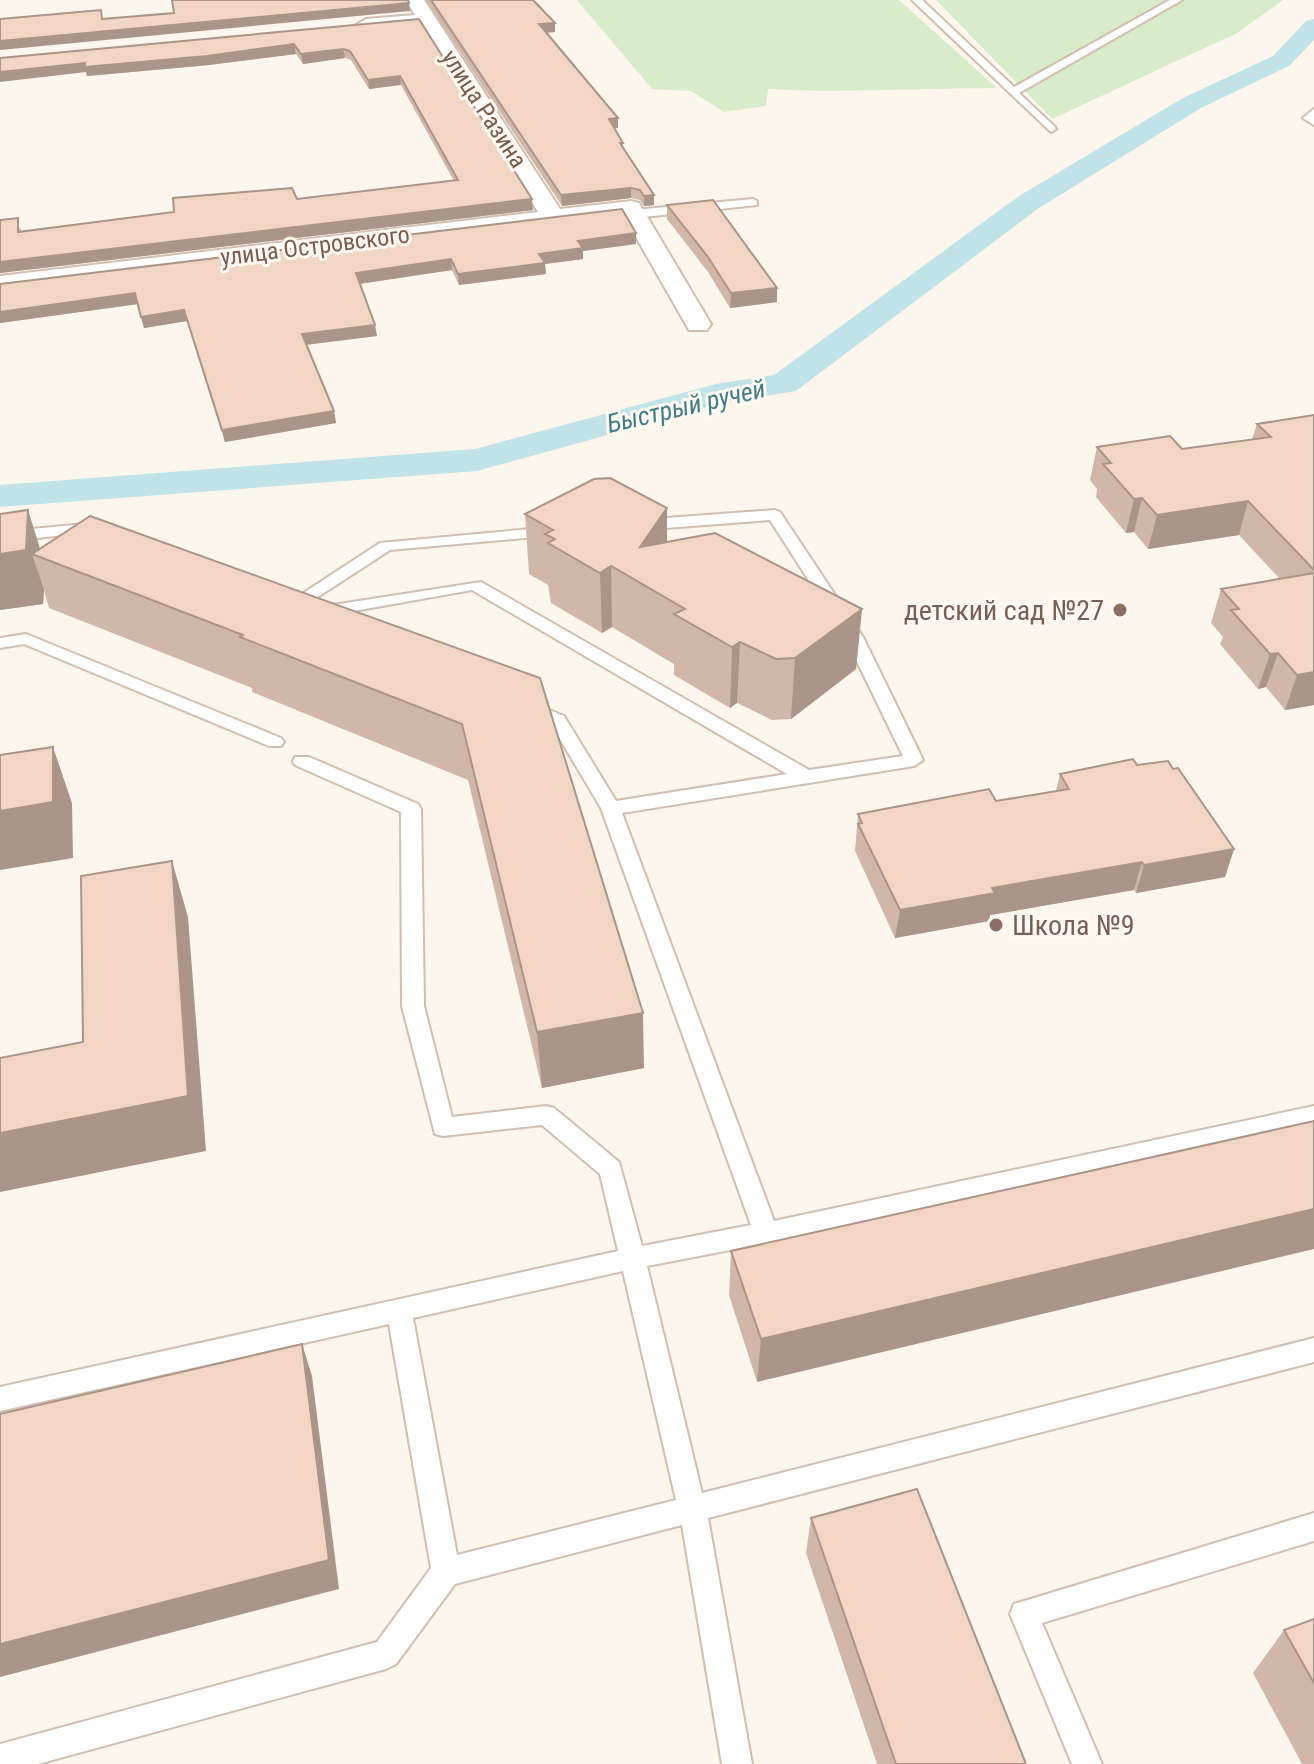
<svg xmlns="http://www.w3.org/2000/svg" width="1314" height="1764" font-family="'Roboto Condensed',sans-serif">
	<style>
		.green { fill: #d8ecc9 }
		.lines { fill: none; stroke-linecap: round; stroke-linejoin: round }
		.canal { fill: #bfe3e8; fill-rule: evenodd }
		.lane-casing { stroke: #d1beb0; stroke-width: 4 }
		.street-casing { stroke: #d1beb0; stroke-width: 4 }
		.lane { fill: #fff; fill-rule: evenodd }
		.street { fill: #fff; fill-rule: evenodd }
		.wall { fill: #d1b7a8 }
		.shaded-wall { fill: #aa9588 }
		.building { fill: #f3d5c3; stroke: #aa9588; stroke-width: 2 }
		.education-dot { fill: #8d6e63; stroke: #fffaf3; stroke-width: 3 }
		.labels { text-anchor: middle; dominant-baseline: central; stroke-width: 6; stroke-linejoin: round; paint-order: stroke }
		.far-street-label { font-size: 24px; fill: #7a5c4d; stroke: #fffaf3 }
		.far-water-label { font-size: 26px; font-style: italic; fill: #437c86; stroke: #fffaf3 }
		.education-label { font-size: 28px; fill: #785e54; stroke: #fffaf3; text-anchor: end }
	</style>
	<rect width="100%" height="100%" fill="#fdf6ec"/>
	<g class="green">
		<path d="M577 0H899L997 88C920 88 844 93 768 89L766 106 724 112 691 91 652 89Z"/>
		<polygon points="936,0 1283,0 1237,33 1052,119"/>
	</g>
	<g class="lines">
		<polygon class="canal" points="1314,19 1314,40 1289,66 1201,108 1039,208 796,391 719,404 477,471 0,507 0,485 475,449 716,384 774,375 1019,196 1183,98 1273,56 1306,21"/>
		<defs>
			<g id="lane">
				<polygon points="912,0 922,0 1014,87 1170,0 1182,0 1019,93 1055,127 1056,129 1051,132"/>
				<polygon points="1314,109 1314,125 1303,118"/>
				<polygon points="753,199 757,201 757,205 634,218 628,214 634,210"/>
				<path d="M775 510 780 512 863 637 923 760 914 766 622 813 774 1221 1314 1106V1124L766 1243 647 1266 702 1493 1314 1338V1362L708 1518 752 1764H722L682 1525 455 1584 396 1664 386 1669 38 1764H0V1744L377 1642 431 1568 389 1324 0 1411V1387L618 1251 600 1174 542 1125 443 1136 435 1134 402 1006 401 812 295 765 293 761 295 757H309L418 804 421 809 424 1006 452 1117 546 1106 554 1108 619 1162 642 1246 751 1225 601 808 551 724 518 707 527 701 564 716 616 801 787 774 472 590 320 617 312 612 320 607 481 582 809 770 903 756 845 637 770 520 640 530 632 525 640 520ZM623 1271 676 1500 457 1555 413 1318Z"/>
				<polygon points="95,523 101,525 101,531 0,542 0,532"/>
				<polygon points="552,527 558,529 558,535 390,550 293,613 287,614 279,609 380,543"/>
				<polygon points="26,634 281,738 284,742 281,746 269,746 24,644 0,648 0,638"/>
				<polygon points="1314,1513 1314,1541 1042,1623 1102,1764 1072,1764 1010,1614 1014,1604"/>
			</g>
			<polygon id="street" points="406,0 424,0 560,209 631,201 639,203 711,324 707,330 689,330 624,216 0,292 0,276 538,212 422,25 366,31 356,25 366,19 415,15"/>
		</defs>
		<use href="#lane" class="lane-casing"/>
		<use href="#street" class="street-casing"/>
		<use href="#lane" class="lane"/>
		<use href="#street" class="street"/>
	</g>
	<g class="wall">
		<polygon points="426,0 533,0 555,32 546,33 618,118 618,128 614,128 623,143 623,148 654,195 654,205 644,206 640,200 631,198 562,206"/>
		<polygon points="419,19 533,210 0,273 0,220 21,229 21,231 454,181 401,85 369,89 351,60 345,58 303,64 296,54 209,65 87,76 86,72"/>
		<polygon points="667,205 777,288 777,302 730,308 708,272 667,219"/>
		<polygon points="636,244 583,251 583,259 545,264 546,274 459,285 452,270 360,284 377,336 306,345 334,411 336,423 225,442 187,321 144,328 138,304 0,323 0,284"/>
		<polygon points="1314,415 1314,705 1285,710 1266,687 1258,689 1220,644 1223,637 1211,623 1221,589 1280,579 1239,535 1148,549 1134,532 1126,533 1096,497 1097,489 1090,480 1097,447 1182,449 1252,439 1257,424"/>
		<polygon points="0,514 40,549 540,678 644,1068 542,1088 468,780 252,692 252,688 49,608 44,590 43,604 0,610"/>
		<polygon points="525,514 667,542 862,609 856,669 791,719 772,720 737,703 730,708 674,675 674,664 612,627 602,633 551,603 548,585 529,574"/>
		<polygon points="1137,765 1234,849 1225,877 1136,893 1134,890 990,915 989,921 895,938 855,851 858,814 996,801 1056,791 1060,774"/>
		<polygon points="1314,1121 757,1382 729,1295 731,1251"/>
		<polygon points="811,1518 1026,1764 877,1764 806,1553"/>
		<polygon points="1314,1619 1314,1764 1302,1764 1253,1673 1284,1630"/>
	</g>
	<g class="shaded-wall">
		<polygon points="409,3 410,11 0,50 0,41"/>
		<polygon points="555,23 555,32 540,33 539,24"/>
		<polygon points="294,44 296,54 209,65 87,76 86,72 0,82 0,72 85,63"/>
		<polygon points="343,49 345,58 303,64 301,54"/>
		<polygon points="400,76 401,85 369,89 368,80"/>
		<polygon points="618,118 618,128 609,129 609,119"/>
		<polygon points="631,188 631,198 562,206 561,195"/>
		<polygon points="654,195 654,205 644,206 644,196"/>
		<polygon points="532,199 533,210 0,273 0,262"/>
		<polygon points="636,233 636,244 583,251 583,259 545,264 546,274 459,285 458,274 539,254 578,241"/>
		<polygon points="451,259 452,270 358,284 356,273"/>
		<polygon points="777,288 777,302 730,308 731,293"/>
		<polygon points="135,293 138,304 0,323 0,312"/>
		<polygon points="184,310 187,321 144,328 141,317"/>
		<polygon points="375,325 377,336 304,345 302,334"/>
		<polygon points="334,411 336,423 225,442 222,430"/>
		<polygon points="1142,498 1134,532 1126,533 1134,499"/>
		<polygon points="1248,501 1239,535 1148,549 1157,515"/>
		<polygon points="667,508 667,567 640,547"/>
		<polygon points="28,510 43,558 32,554 44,590 43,604 0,610 0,554"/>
		<polygon points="611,566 612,627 602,633 600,573"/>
		<polygon points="862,609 856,669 791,719 795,658"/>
		<polygon points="740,642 737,703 730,708 732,647"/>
		<polygon points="1278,653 1266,687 1258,689 1270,654"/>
		<polygon points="1314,672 1314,705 1285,710 1297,675"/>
		<polygon points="53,747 72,803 73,858 0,870 0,811"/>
		<polygon points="1234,849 1225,877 1136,893 1144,865"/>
		<polygon points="172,861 188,917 206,1151 0,1192 0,1133 188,1096"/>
		<polygon points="1142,862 1134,890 990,915 989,921 895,938 900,910 992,888"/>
		<polygon points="643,1013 644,1068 542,1088 537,1032"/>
		<polygon points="1314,1209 1314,1249 757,1382 761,1339"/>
		<polygon points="302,1344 312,1376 339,1589 0,1677 0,1644"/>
	</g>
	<g class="building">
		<polygon points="172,0 408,0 409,3 0,41 0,19 101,10 102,19 174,13"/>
		<polygon points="431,0 533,0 555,23 539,24 618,118 609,119 623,143 620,143 654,195 644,196 640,190 631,188 561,195"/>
		<polygon points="419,19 532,199 0,262 0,220 18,218 18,232 174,212 173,198 292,188 297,199 458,180 400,76 368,80 350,51 343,49 301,54 294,44 207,56 85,67 85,63 0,72 0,58"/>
		<polygon points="713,200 777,288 731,293 708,257 667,205"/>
		<polygon points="622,209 636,233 578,241 583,248 539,254 545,263 458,274 451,259 356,273 375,325 302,334 334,411 222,430 184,310 141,317 135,293 0,312 0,284"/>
		<polygon points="1314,415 1314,570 1248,501 1157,515 1142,498 1134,499 1103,464 1111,463 1097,447 1170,436 1182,449 1271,437 1257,424"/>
		<polygon points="610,478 667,508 640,547 715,533 862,609 795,658 776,659 740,642 732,647 674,614 685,609 611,566 600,573 548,543 555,539 545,534 553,530 525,514 594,479"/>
		<polygon points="28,510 26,550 0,554 0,514"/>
		<polygon points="90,516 540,678 643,1013 537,1032 462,724 240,637 243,635 32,554"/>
		<polygon points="1314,573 1314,672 1297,675 1278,653 1270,654 1231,610 1239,609 1221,589"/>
		<polygon points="53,747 53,802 0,811 0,755"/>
		<polygon points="1133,759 1137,765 1168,761 1173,769 1178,768 1234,849 1144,865 1142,862 992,888 995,893 900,910 858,824 862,823 858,814 989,789 996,801 1069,789 1060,774"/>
		<polygon points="172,861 188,1096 0,1133 0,1058 83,1042 81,876"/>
		<polygon points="1314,1121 1314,1209 761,1339 731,1251"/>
		<polygon points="302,1344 329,1560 0,1644 0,1414"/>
		<polygon points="917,1489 1026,1764 896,1764 811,1518"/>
		<polygon points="1314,1619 1314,1683 1284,1630"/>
	</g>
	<g class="education-dot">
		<circle cx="1120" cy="610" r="8"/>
		<circle cx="996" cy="925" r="8"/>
	</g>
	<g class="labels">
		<g class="far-street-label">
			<text transform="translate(484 109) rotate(57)">улица Разина</text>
			<text transform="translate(315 246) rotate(-7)">улица Островского</text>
		</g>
		<g class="far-water-label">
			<text transform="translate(686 406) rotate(-13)">Быстрый ручей</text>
		</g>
		<g class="education-label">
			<text x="1104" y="610">детский сад №27</text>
			<text x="1012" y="925" text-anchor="start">Школа №9</text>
		</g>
	</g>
</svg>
